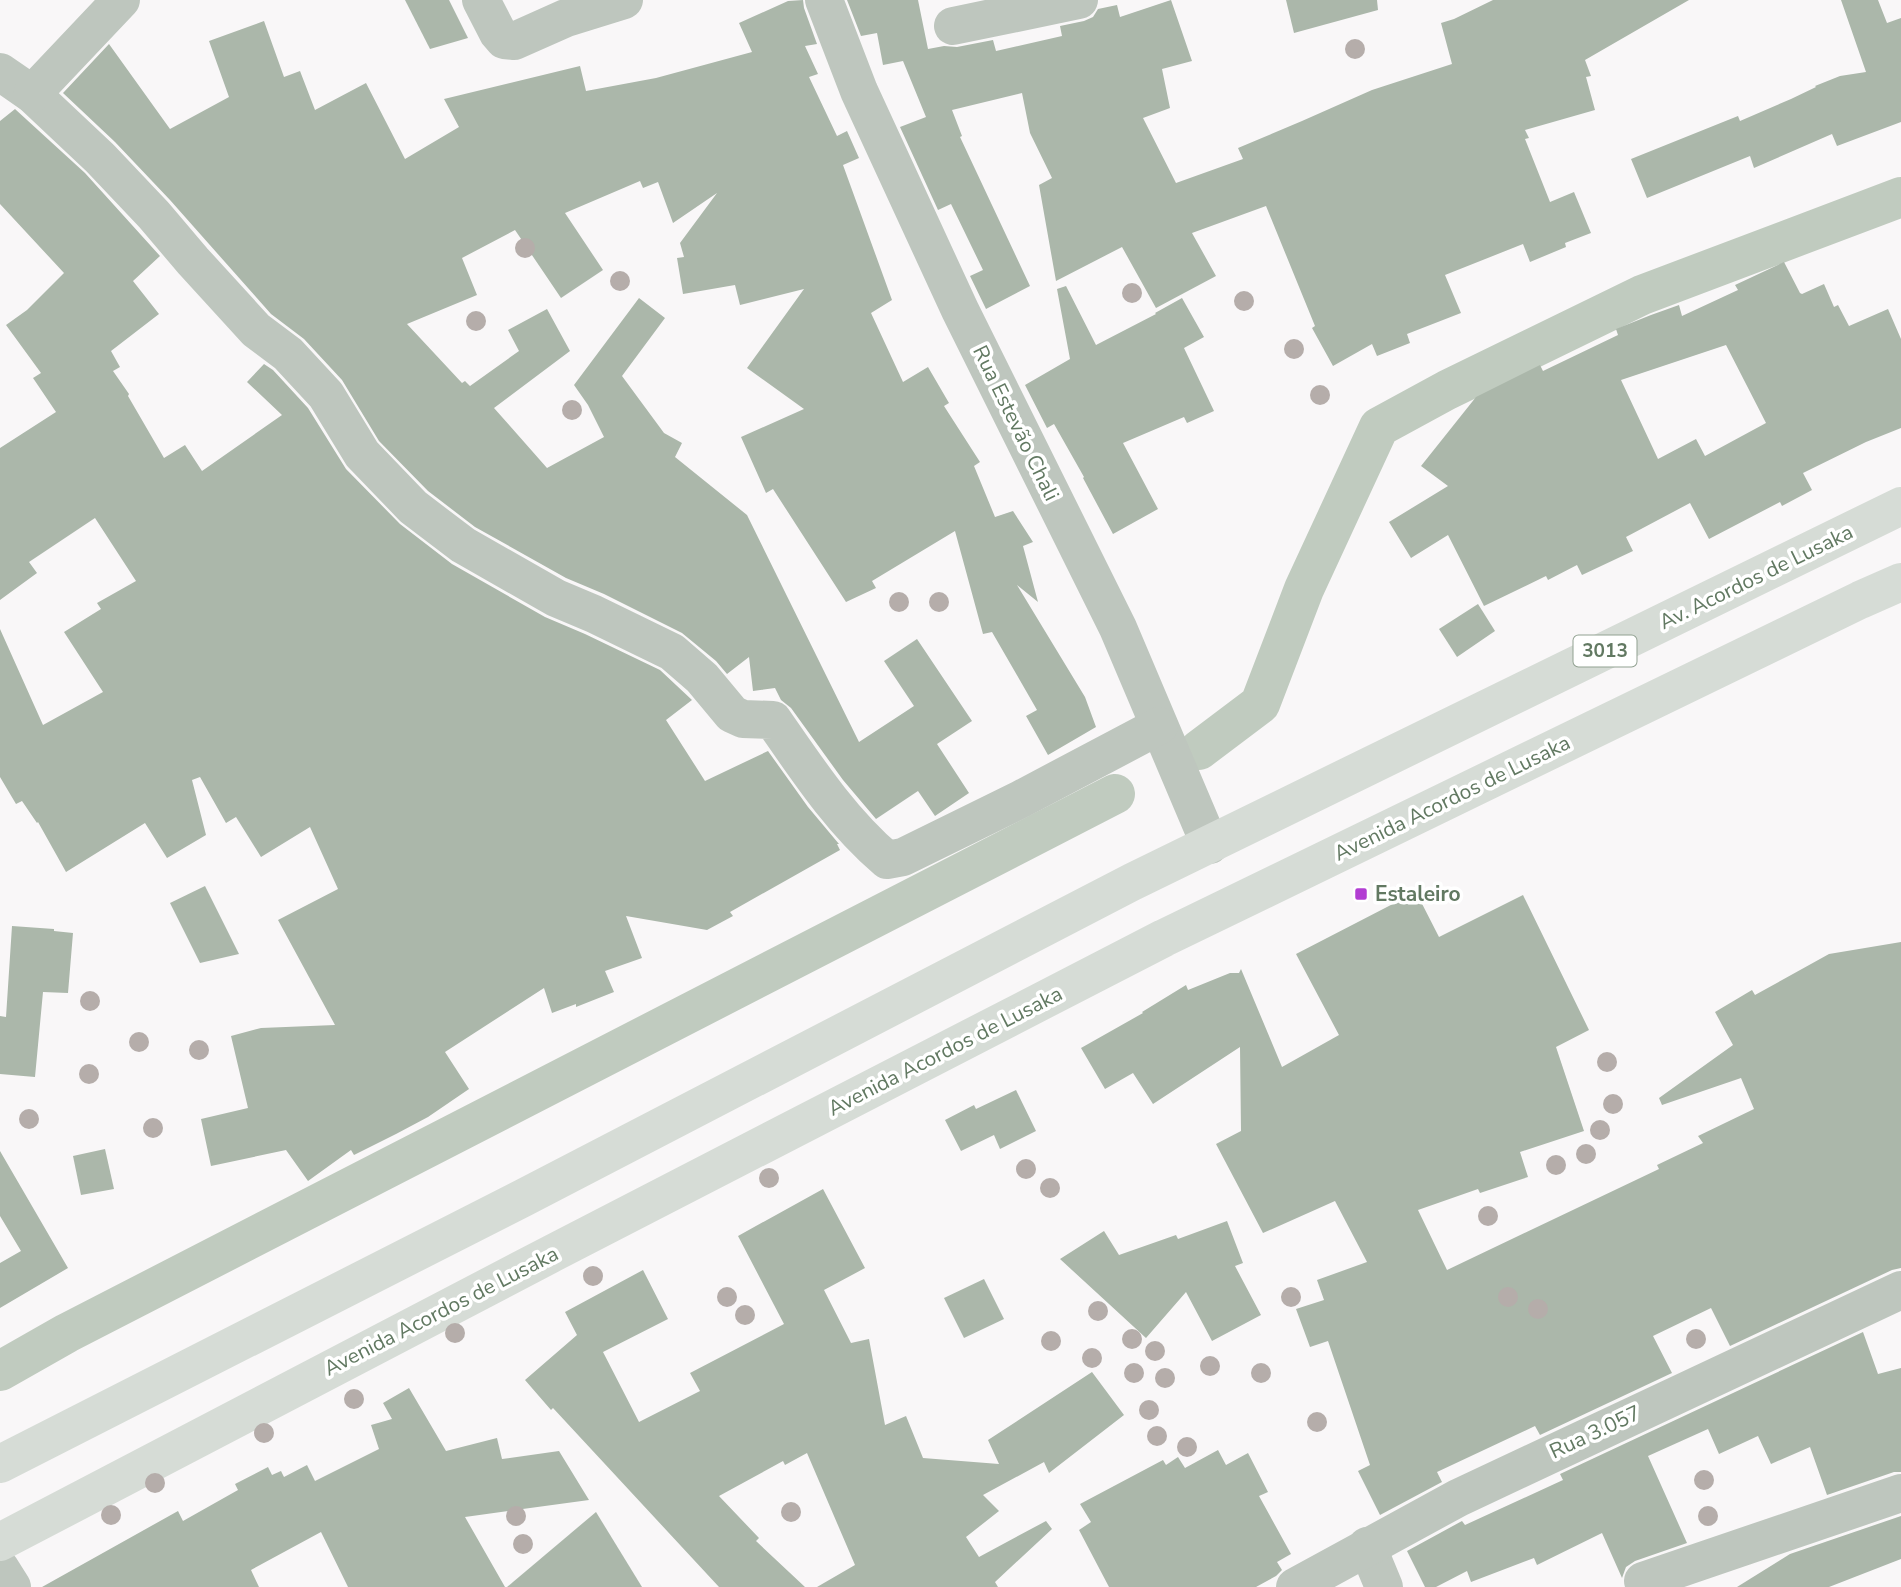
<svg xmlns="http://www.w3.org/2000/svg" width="1901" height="1587" font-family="'Nunito Sans',sans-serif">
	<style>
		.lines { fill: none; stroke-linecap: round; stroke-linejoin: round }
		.canal { stroke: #c0cbbf; stroke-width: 40 }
		.building { fill: #abb7aa; fill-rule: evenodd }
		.street { stroke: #bec6be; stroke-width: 38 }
		.primary { stroke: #d6dcd6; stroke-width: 38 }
		.tree { fill: #b5adaa }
		.poi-dot { fill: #b23ed2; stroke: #fff; stroke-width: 2.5 }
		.labels { text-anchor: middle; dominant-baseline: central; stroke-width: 7; stroke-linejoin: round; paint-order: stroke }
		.shield { fill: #fff; stroke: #91a191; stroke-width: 2 }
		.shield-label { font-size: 19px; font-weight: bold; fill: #627962 }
		.street-label { font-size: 21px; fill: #627962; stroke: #fff }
		.poi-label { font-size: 21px; font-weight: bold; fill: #627962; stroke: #fff; text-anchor: start }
	</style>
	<rect width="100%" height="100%" fill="#f9f7f8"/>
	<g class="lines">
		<g class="canal">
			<polyline points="1199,750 1260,704 1304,589 1379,427 1447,390 1642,295 1901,197"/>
			<polyline points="0,1371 67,1333 1115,794"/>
		</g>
	</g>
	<g class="building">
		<polygon points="405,0 449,0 468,38 430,49"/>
		<polygon points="803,0 804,8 817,44 805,46 818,74 809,77 837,136 847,131 859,158 843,165 892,300 871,313 903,382 928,367 949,403 944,406 980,462 974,466 995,517 1013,511 1033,542 1023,546 1038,602 1017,585 1085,697 1096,727 1048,755 1026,716 1037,710 992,632 983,634 955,531 872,581 876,588 846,602 773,489 766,493 741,437 804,409 747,368 804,289 740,305 735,285 683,294 677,258 684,257 680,243 717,193 673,223 658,182 643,188 640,181 565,213 603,270 561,298 515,230 462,258 477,295 407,324 462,383 465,381 470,386 519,351 508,330 547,309 570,351 494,408 547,468 604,437 588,405 574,385 639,298 665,318 622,376 664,433 682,443 675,457 747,515 859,742 914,706 884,661 917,639 972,721 937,744 969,793 935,816 918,791 876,819 843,780 791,708 781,700 775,688 753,691 749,657 727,674 716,661 682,633 604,594 566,578 475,527 428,491 379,441 342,380 304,339 271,314 170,200 115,142 63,93 109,44 170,129 229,97 209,41 264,21 284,77 300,71 315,110 366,83 405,159 459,127 444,99 580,66 586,91 656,78 752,52 739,23 788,1"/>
		<polygon points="847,0 918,0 928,49 944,46 957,47 993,40 996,51 1062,36 1060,26 1084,21 1093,17 1098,9 1117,5 1120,17 1171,0 1192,61 1162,69 1170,108 1143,118 1176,183 1243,159 1238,148 1302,121 1372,90 1452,64 1441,23 1454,19 1493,0 1689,0 1585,60 1591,76 1586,77 1595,110 1525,130 1529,138 1525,139 1550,202 1574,192 1591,233 1565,243 1566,247 1530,262 1523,244 1445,275 1461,313 1407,334 1410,343 1377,356 1372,344 1333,366 1312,328 1315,326 1266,206 1192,233 1216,276 1156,308 1122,247 1056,281 1039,185 1052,178 1030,133 1022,93 952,110 962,136 960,137 1030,286 986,309 970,276 983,270 951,204 938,210 900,127 926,117 903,61 883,65 877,33 861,36"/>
		<polygon points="1286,0 1377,0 1378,10 1294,33"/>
		<polygon points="1841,0 1878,0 1887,23 1901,18 1901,122 1837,146 1832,134 1754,168 1750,156 1647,198 1631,159 1738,116 1740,121 1791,99 1816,87 1815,86 1840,76 1866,72"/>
		<polygon points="15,109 85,173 160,256 133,281 159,314 111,351 120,367 113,371 129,394 128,396 164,458 185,445 202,471 282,415 247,382 264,364 273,370 308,408 346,469 400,524 452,564 545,617 585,634 660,670 692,700 666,720 705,781 768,751 808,807 839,844 837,844 840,850 730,912 733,916 707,930 626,916 642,958 605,971 614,992 576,1007 576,1004 552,1013 544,988 445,1052 469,1089 428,1117 396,1134 354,1155 351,1150 308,1181 286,1150 211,1166 201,1119 248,1108 231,1036 261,1028 335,1025 278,920 338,889 310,827 261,857 236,817 226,823 200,777 192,780 206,835 167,858 145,823 66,872 38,822 37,823 22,801 16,804 0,777 0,629 43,725 103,692 64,632 101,609 97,603 136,581 95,518 29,562 37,573 0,600 0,448 56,412 33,378 41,373 6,325 27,310 64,273 0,204 0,121"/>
		<path d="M1784 262 1800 293 1802 294 1824 284 1834 307 1838 305 1849 326 1888 309 1901 339V428L1866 442 1803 473 1812 490 1782 506 1780 502 1709 539 1690 503 1626 537 1633 551 1582 575 1577 565 1548 580 1546 576 1484 606 1448 535 1411 558 1389 522 1448 486 1421 466 1476 397 1540 365 1543 371 1618 335 1616 329 1651 315 1679 305 1682 316 1738 290 1735 285ZM1726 345 1766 423 1705 456 1696 439 1658 459 1621 380Z"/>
		<polygon points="1066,286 1096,345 1156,314 1155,313 1182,298 1204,337 1184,348 1214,411 1187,423 1184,417 1123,443 1158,509 1113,534 1083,478 1084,477 1054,424 1047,428 1025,385 1070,359 1057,289"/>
		<polygon points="1478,604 1495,631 1457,657 1439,629"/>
		<polygon points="205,886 239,954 200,963 170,903"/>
		<polygon points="1416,892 1439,937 1523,895 1589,1030 1556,1047 1584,1131 1520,1152 1528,1177 1480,1193 1478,1189 1418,1210 1447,1270 1659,1169 1657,1165 1703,1143 1698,1136 1754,1109 1741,1078 1662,1105 1659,1098 1733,1045 1715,1012 1752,990 1755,995 1829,954 1901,942 1901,1268 1892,1270 1730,1346 1711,1308 1653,1336 1672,1373 1540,1435 1535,1426 1437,1472 1442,1482 1380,1515 1358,1471 1370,1465 1328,1341 1310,1347 1296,1309 1324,1300 1317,1280 1367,1262 1335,1201 1263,1233 1216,1144 1241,1131 1240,1047 1153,1104 1133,1073 1105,1089 1081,1048 1143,1013 1142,1012 1186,985 1188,990 1230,973 1239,973 1241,969 1282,1067 1339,1035 1296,954"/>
		<polygon points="12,926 54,929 54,931 73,933 68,993 43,992 35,1077 0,1074 0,1016 6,1017"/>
		<polygon points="1016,1090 1036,1131 1000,1149 994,1135 961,1151 945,1120 974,1105 976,1109"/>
		<polygon points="105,1149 114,1189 81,1195 73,1156"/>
		<polygon points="0,1151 68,1268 0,1308 0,1263 21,1251 0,1216"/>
		<polygon points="823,1189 865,1268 824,1290 851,1343 869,1339 885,1425 906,1416 923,1458 999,1464 988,1440 1092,1372 1124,1415 1049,1473 1044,1462 983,1495 999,1511 966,1537 979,1557 1046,1521 1052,1529 995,1582 998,1587 817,1587 855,1565 807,1453 785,1465 783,1461 719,1496 759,1538 756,1541 805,1587 719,1587 553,1408 551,1410 525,1380 577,1335 565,1312 643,1270 668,1319 603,1352 639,1422 700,1391 690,1373 784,1324 738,1236"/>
		<polygon points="1227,1221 1243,1263 1235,1266 1261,1315 1212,1341 1186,1292 1146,1338 1060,1259 1104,1231 1119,1255 1176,1235 1178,1239"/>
		<polygon points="984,1279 1004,1319 964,1338 944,1298"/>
		<polygon points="1863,1332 1878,1374 1901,1368 1901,1472 1894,1472 1827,1495 1810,1447 1771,1464 1758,1436 1719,1454 1708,1429 1648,1456 1687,1543 1635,1561 1626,1567 1622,1578 1602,1533 1537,1565 1534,1558 1471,1582 1467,1571 1436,1587 1425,1587 1407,1551 1462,1521 1465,1525 1563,1480 1560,1474"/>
		<polygon points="409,1388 446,1451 497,1438 502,1459 559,1451 589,1500 465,1517 505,1587 348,1587 321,1532 251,1570 259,1587 42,1587 178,1511 183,1521 238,1490 235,1484 268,1467 272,1475 281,1471 284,1477 307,1465 315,1481 379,1449 371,1425 392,1419 383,1403"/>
		<polygon points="1218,1450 1226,1465 1248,1453 1268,1492 1259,1496 1291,1554 1277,1562 1282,1570 1276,1576 1256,1587 1109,1587 1079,1530 1091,1522 1080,1504 1163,1460 1166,1465 1178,1457 1185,1468"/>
		<polygon points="596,1512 642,1587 507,1587"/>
		<polygon points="1901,1516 1901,1559 1829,1587 1737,1587 1790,1554"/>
	</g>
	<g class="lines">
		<g class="street">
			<polyline points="481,0 498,33 504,40 514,41 566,18 624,0"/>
			<polyline points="824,0 859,91 960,310 1118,628 1210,845"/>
			<polyline points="953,26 1079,0"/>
			<path d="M0 72 32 94 100 158 154 215 193 261 256 330 288 354 326 395 362 454 413 507 463 545 556 598 594 614 672 652 702 678 732 714 743 719 773 720C807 769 841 821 887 860L903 857 1021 799 1159 726"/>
			<polyline points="32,94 121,0"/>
			<polyline points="1367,1546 1384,1587"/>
			<polyline points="0,1568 12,1587"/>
			<polyline points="1643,1581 1901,1493"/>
			<polyline points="1295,1587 1458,1498 1901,1290"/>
		</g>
		<g class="primary">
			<polyline points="0,1464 523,1198 1132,882 1901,506"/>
			<polyline points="0,1542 553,1253 1164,938 1860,600 1901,582"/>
		</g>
	</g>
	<g class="tree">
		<circle cx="1355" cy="49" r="10"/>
		<circle cx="525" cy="248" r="10"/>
		<circle cx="620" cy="281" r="10"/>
		<circle cx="1132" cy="293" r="10"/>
		<circle cx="1244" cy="301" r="10"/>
		<circle cx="476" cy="321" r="10"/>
		<circle cx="1294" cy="349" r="10"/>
		<circle cx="1320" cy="395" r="10"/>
		<circle cx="572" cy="410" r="10"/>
		<circle cx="899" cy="602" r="10"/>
		<circle cx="939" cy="602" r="10"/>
		<circle cx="90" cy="1001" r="10"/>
		<circle cx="139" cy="1042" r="10"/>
		<circle cx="199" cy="1050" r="10"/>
		<circle cx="1607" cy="1062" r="10"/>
		<circle cx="89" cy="1074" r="10"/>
		<circle cx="1613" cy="1104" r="10"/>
		<circle cx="29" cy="1119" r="10"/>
		<circle cx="153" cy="1128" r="10"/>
		<circle cx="1600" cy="1130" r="10"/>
		<circle cx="1586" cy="1154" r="10"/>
		<circle cx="1556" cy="1165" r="10"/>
		<circle cx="1026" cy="1169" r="10"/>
		<circle cx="769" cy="1178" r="10"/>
		<circle cx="1050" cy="1188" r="10"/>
		<circle cx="1488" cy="1216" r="10"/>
		<circle cx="593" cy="1276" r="10"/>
		<circle cx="727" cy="1297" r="10"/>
		<circle cx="1291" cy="1297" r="10"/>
		<circle cx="1508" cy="1297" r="10"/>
		<circle cx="1538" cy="1309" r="10"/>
		<circle cx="1098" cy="1311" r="10"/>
		<circle cx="745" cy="1315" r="10"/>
		<circle cx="455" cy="1333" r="10"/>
		<circle cx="1132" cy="1339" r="10"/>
		<circle cx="1696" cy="1339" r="10"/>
		<circle cx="1051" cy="1341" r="10"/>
		<circle cx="1155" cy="1351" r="10"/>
		<circle cx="1092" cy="1358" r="10"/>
		<circle cx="1210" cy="1366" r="10"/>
		<circle cx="1134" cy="1373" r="10"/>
		<circle cx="1261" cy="1373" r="10"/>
		<circle cx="1165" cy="1378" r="10"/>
		<circle cx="354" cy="1399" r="10"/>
		<circle cx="1149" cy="1410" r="10"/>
		<circle cx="1317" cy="1422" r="10"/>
		<circle cx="264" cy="1433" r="10"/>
		<circle cx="1157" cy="1436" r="10"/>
		<circle cx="1187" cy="1447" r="10"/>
		<circle cx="1704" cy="1480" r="10"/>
		<circle cx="155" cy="1483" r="10"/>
		<circle cx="791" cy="1512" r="10"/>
		<circle cx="111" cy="1515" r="10"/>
		<circle cx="516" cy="1516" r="10"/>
		<circle cx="1708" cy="1516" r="10"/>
		<circle cx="523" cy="1544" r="10"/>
	</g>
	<rect class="poi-dot" x="1354" y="887" width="14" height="14" rx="3.5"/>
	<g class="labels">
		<rect class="shield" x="1573.5" y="635.5" width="63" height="31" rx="5"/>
		<g class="shield-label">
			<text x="1605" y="651">3013</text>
		</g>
		<g class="street-label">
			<text transform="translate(1016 423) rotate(64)">Rua Estevão Chali</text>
			<text transform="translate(1756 577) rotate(-26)">Av. Acordos de Lusaka</text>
			<text transform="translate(1452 798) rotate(-26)">Avenida Acordos de Lusaka</text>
			<text transform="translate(945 1051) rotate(-27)">Avenida Acordos de Lusaka</text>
			<text transform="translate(441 1311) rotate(-27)">Avenida Acordos de Lusaka</text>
			<text transform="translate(1595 1432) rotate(-25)">Rua 3.057</text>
		</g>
		<g class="poi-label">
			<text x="1375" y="894">Estaleiro</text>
		</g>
	</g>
</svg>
